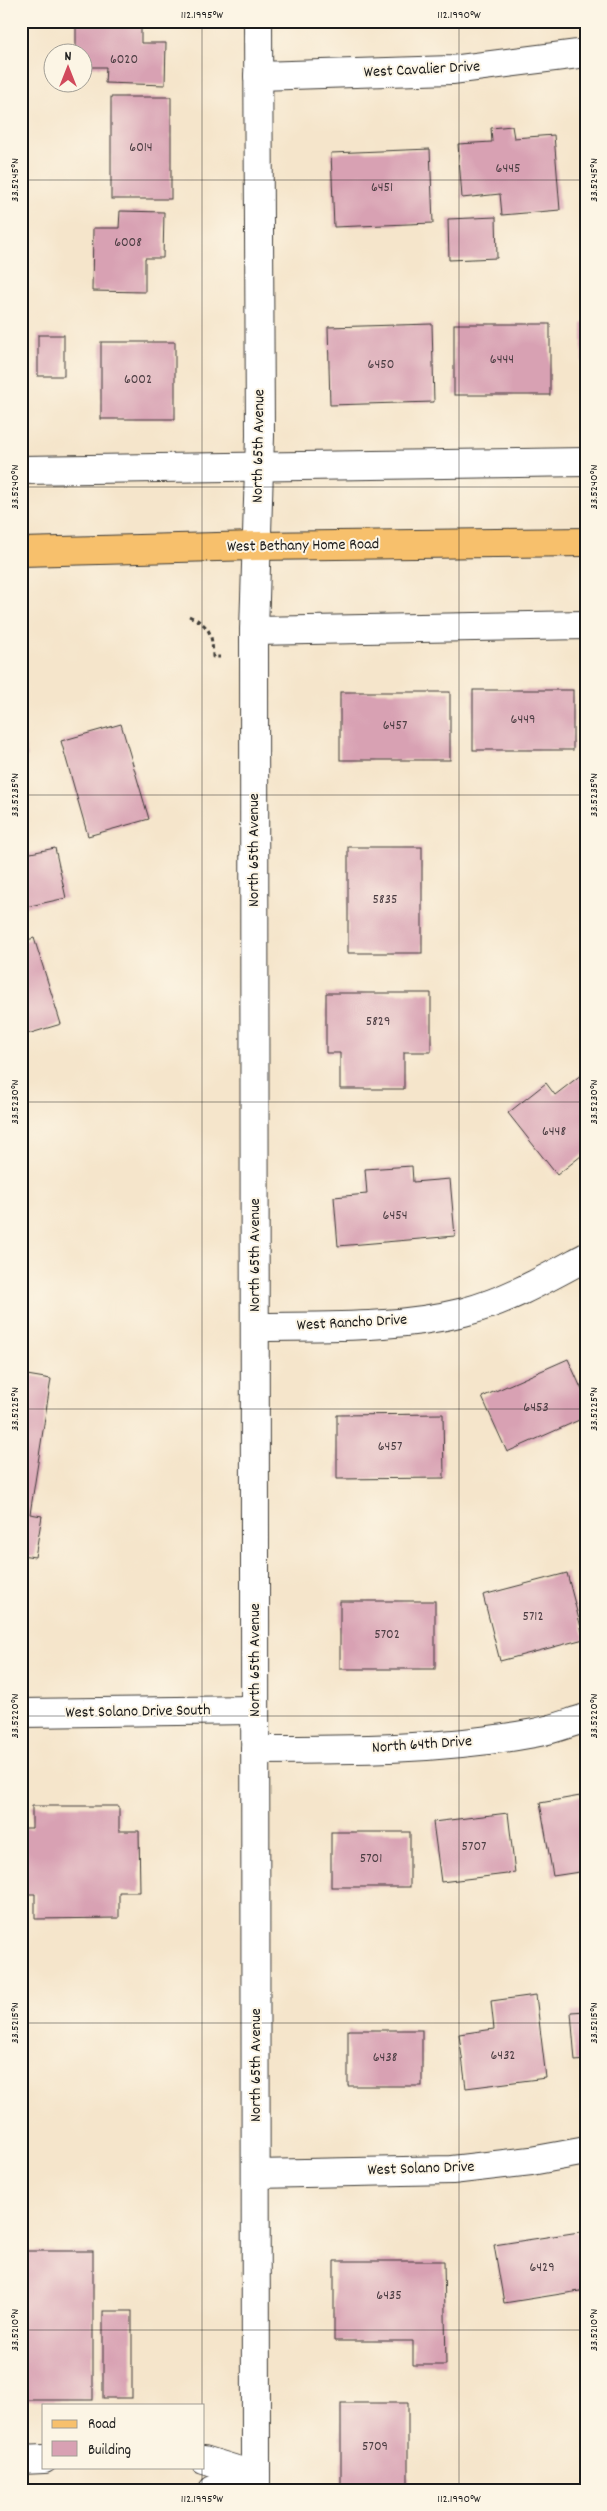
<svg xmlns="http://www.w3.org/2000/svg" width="607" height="2511" font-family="Dekko,sans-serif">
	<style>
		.building { fill: #d8a1b3 }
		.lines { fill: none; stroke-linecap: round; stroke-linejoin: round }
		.minor-casing { stroke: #3d3a36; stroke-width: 30 }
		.major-casing { stroke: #3d3a36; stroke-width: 30 }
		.path { stroke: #3d3a36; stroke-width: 3; stroke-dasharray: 4 4; stroke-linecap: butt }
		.minor { stroke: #fff; stroke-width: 28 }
		.major { stroke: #f7c06c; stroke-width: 28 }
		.ticks { fill: none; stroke: #1c1c1c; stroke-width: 1; stroke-opacity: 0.45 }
		.labels { text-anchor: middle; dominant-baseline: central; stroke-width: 4; stroke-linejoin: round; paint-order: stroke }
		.number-label { font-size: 14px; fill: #4b3d42 }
		.street-label { font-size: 16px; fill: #1c1c1c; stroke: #fcf5e5 }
		.neatline { fill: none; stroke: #1c1c1c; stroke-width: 2 }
		.ticks-label { font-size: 12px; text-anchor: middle; fill: #1c1c1c }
	</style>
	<rect width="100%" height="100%" fill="#fcf5e5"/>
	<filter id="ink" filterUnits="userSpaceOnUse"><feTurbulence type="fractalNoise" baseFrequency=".02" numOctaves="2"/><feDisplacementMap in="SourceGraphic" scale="10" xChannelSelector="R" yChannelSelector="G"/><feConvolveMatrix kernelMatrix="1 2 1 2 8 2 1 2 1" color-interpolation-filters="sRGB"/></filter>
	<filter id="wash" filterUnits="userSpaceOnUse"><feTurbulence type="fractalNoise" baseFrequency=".0096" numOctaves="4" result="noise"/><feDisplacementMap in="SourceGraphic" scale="20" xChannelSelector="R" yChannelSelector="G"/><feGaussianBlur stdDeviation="1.12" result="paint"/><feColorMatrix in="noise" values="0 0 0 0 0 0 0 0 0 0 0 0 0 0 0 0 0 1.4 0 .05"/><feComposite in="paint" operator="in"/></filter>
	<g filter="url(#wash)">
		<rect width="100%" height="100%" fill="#f5e5cb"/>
		<g id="blocks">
			<g class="building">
				<polygon points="76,21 141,21 141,43 166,43 165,85 105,83 106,67 82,67 82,52 76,52"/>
				<rect x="111" y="97" width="60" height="102"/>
				<polygon points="512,126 514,138 554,135 560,210 502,215 500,194 462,198 458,144 492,142 491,128"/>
				<polygon points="430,149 433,223 334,227 331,153"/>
				<polygon points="120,211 164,212 163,258 145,258 145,292 92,291 93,228 119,228"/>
				<polygon points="496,217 497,258 449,260 448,219"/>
				<rect x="582" y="323" width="4" height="72"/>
				<polygon points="432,324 434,402 330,405 328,327"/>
				<rect x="454" y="324" width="96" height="71"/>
				<rect x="38" y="335" width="26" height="41"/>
				<rect x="101" y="342" width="74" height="77"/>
				<rect x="473" y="690" width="100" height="60"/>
				<rect x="340" y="692" width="110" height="68"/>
				<polygon points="121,724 149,819 88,836 61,741"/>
				<polygon points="21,733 28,757 21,759"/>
				<rect x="348" y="847" width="74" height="106"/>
				<polygon points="55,848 66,898 21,908 21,855"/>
				<polygon points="34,938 61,1024 21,1036 21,942"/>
				<polygon points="326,993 431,993 431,1052 404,1052 404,1089 340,1089 340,1053 326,1053"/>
				<polygon points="586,1071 586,1152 557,1175 508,1113 546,1083 555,1095"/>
				<polygon points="412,1166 413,1182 450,1179 455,1236 338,1246 334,1197 367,1194 365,1169"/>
				<polygon points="568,1359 586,1399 586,1417 507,1452 482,1397"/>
				<polygon points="21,1374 51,1379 30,1514 42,1516 35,1557 21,1555"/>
				<polygon points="443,1414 444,1478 337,1479 337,1415"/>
				<polygon points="567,1573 584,1639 500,1661 483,1595"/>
				<rect x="340" y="1601" width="95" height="68"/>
				<polygon points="586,1795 586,1871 553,1876 540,1803"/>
				<polygon points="32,1806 119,1806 119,1831 139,1831 140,1892 119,1892 119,1918 35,1919 35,1894 21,1894 21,1828 32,1828"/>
				<polygon points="508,1813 515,1873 441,1882 433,1822"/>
				<rect x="331" y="1832" width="79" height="55"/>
				<polygon points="536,1995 546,2078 466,2088 459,2034 494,2029 491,2001"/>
				<polygon points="586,2011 586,2060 575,2061 571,2012"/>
				<rect x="348" y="2030" width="74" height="56"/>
				<polygon points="586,2231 586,2290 504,2303 494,2245"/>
				<rect x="21" y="2251" width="72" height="149"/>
				<polygon points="334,2261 444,2261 446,2365 413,2365 413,2341 334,2341"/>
				<rect x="103" y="2311" width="29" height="87"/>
				<rect x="341" y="2403" width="67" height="87"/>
			</g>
		</g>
	</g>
	<g filter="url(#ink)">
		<use href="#blocks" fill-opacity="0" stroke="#3d3a36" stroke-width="1"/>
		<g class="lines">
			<defs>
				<g id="minor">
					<polyline points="258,76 452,70 586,53"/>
					<polyline points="21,470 586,462"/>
					<polyline points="254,631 586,625"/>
					<path d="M255 1327C324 1326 396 1329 464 1312 507 1301 547 1278 586 1257"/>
					<polyline points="21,1713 255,1710"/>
					<path d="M255 1750C348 1750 443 1750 534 1733 552 1730 569 1723 586 1718"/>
					<polyline points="256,2174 452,2170 531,2161 586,2151"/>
					<polyline points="21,2460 44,2459"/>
					<polyline points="204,2460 256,2476"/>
					<polyline points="213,2490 256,2476"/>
					<polyline points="256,2490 254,631 260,436 258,21"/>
				</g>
				<polyline id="major" points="21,552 256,546 586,542"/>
			</defs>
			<use href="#minor" class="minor-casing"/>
			<use href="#major" class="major-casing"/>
			<path class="path" d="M189 616C211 626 212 634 213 657H220"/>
			<use href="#minor" class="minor"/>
			<use href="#major" class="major"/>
		</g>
	</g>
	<path class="ticks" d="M202 21V2405M459 21V2490M21 180H586M21 487H586M21 795H586M21 1102H586M21 1409H586M21 1716H586M21 2023H586M21 2330H586M202 2467V2490"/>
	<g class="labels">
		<g class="number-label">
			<text x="124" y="60">6020</text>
			<text x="141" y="148">6014</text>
			<text x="508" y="169">6445</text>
			<text x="382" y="188">6451</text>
			<text x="128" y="243">6008</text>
			<text x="502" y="360">6444</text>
			<text x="381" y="365">6450</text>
			<text x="138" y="380">6002</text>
			<text x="523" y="720">6449</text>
			<text x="395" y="726">6457</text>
			<text x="385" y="900">5835</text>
			<text x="378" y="1022">5829</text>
			<text x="554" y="1132">6448</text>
			<text x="395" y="1216">6454</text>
			<text x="536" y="1408">6453</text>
			<text x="390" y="1447">6457</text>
			<text x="533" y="1617">5712</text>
			<text x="387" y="1635">5702</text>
			<text x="474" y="1847">5707</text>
			<text x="371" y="1859">5701</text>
			<text x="503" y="2056">6432</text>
			<text x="385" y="2058">6438</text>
			<text x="542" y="2268">6429</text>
			<text x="389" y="2296">6435</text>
			<text x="375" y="2447">5709</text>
		</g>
		<g class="street-label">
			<text transform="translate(422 70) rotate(-3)">West Cavalier Drive</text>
			<text transform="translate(259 446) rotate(-89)">North 65th Avenue</text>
			<text transform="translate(303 546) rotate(-1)">West Bethany Home Road</text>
			<text transform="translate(254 850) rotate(-90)">North 65th Avenue</text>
			<text transform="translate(255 1255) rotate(-90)">North 65th Avenue</text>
			<text transform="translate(352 1323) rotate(-3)">West Rancho Drive</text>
			<text transform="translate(255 1660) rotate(-90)">North 65th Avenue</text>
			<text transform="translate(138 1712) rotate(-1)">West Solano Drive South</text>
			<text transform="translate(422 1745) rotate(-4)">North 64th Drive</text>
			<text transform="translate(256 2065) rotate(-90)">North 65th Avenue</text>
			<text transform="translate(421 2169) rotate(-2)">West Solano Drive</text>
		</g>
	</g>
	<rect width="607" height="2511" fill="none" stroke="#fcf5e5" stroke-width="55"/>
	<rect x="42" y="2404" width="162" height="65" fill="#fcf5e5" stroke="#a29e95"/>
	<rect x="52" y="2420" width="25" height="8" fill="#f7c06c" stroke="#a29e95"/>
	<text x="88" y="2428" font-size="15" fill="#1c1c1c">Road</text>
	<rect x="52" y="2441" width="25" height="15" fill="#d8a1b3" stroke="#a29e95"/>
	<text x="88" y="2454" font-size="15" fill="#1c1c1c">Building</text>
	<g transform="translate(68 68)"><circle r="24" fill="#fcf5e5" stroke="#a29e95"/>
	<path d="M0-4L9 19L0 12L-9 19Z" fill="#d1495b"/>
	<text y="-8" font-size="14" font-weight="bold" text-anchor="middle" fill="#1c1c1c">N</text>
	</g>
	<rect x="28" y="28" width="552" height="2456" class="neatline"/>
	<g class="ticks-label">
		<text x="202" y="18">112.1995°W</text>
		<text x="459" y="18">112.1990°W</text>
		<text transform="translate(14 180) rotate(-90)" y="4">33.5245°N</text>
		<text transform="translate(593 180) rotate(-90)" y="4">33.5245°N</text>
		<text transform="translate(14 487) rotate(-90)" y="4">33.5240°N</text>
		<text transform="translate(593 487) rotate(-90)" y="4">33.5240°N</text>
		<text transform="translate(14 795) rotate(-90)" y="4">33.5235°N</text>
		<text transform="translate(593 795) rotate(-90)" y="4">33.5235°N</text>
		<text transform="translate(14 1102) rotate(-90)" y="4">33.5230°N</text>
		<text transform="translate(593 1102) rotate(-90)" y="4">33.5230°N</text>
		<text transform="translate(14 1409) rotate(-90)" y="4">33.5225°N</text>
		<text transform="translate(593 1409) rotate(-90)" y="4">33.5225°N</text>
		<text transform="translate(14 1716) rotate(-90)" y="4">33.5220°N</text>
		<text transform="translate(593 1716) rotate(-90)" y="4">33.5220°N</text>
		<text transform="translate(14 2023) rotate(-90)" y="4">33.5215°N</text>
		<text transform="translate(593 2023) rotate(-90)" y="4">33.5215°N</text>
		<text transform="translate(14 2330) rotate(-90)" y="4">33.5210°N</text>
		<text transform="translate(593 2330) rotate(-90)" y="4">33.5210°N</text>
		<text x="202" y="2502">112.1995°W</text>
		<text x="459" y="2502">112.1990°W</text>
	</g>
</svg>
